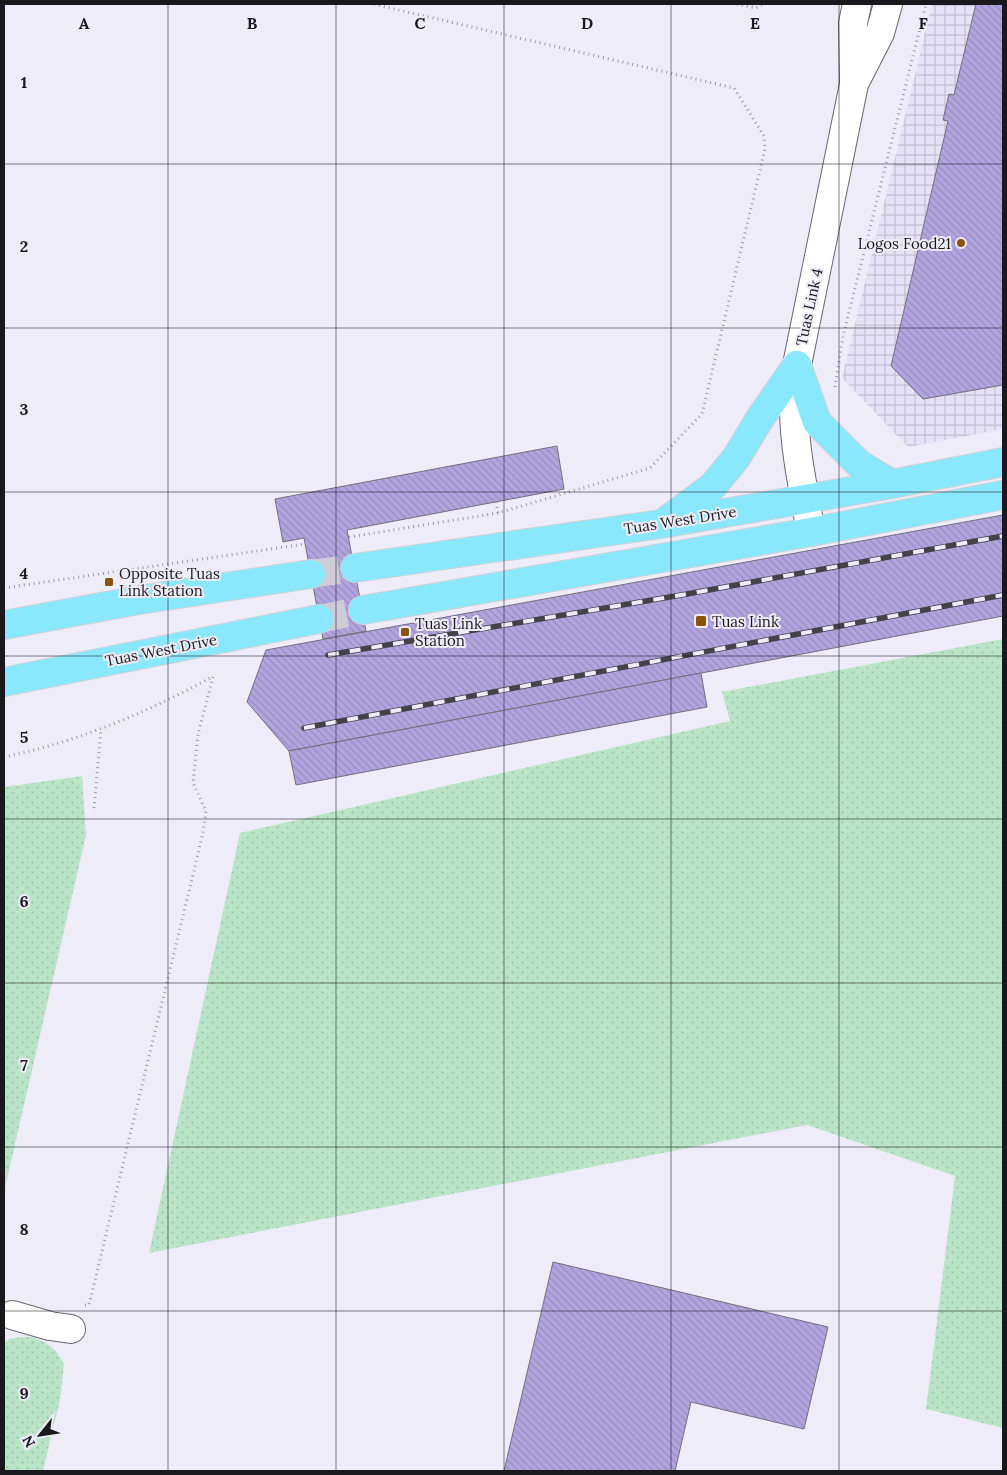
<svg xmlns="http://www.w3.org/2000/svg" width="1007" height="1475" font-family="Lora,serif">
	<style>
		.industrial { fill: url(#industrial-grid) }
		.grass { fill: url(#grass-dots) }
		.building { fill: url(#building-back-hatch); stroke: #726f7c }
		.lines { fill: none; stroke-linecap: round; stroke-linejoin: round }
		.major-tunnel { stroke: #cfccd9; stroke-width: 28; stroke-dasharray: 28 14; stroke-linecap: butt }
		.minor-casing { stroke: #686672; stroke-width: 30 }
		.major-casing { stroke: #d1d1d2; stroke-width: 30 }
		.path { stroke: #9b99a3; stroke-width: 3; stroke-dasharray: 1 4; stroke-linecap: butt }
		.minor { stroke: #fff; stroke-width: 28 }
		.major { stroke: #89e8fd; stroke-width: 28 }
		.rail-casing { stroke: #434248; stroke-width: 5.5 }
		.rail { stroke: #efecfa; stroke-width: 4; stroke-dasharray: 11; stroke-linecap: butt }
		.grid { fill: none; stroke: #19181d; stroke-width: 1; stroke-opacity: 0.55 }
		.poi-dot { fill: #8c5409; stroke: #efecfa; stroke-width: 2 }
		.labels { text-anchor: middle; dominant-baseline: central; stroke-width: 4; stroke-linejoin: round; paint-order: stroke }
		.poi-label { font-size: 15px; fill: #19181d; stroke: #efecfa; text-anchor: start }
		.street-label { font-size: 15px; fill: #19181d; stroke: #efecfa }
		.grid-label { font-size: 16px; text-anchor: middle; font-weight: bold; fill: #19181d; stroke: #efecfa; stroke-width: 4; stroke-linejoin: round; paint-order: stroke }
	</style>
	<defs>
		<pattern id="industrial-grid" width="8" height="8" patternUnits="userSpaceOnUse" patternTransform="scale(1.25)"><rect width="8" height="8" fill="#e5e1f6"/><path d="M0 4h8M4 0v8" fill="none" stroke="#c4c0d2"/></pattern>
		<pattern id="grass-dots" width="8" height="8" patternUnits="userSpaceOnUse" patternTransform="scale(1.25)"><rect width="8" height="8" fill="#bae4c7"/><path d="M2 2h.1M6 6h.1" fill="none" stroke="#9fc3aa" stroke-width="1.8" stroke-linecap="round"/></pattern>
		<pattern id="building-back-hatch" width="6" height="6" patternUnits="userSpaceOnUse" patternTransform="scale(1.25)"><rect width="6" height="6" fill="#b2a4df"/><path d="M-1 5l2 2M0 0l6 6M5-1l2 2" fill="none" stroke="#988cbf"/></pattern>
	</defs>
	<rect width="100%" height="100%" fill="#efecfa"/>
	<polygon class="industrial" points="932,4 1003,4 1003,429 908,447 842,378"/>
	<g class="grass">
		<polygon points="1003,639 1003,1428 926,1409 955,1176 807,1125 149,1253 240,833 730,721 722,692"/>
		<polygon points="82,776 86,835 4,1192 4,787"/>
		<polygon points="21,1337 32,1337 46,1343 56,1351 64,1364 60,1400 43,1471 4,1471 4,1343 9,1339"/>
	</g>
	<g class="building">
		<polygon points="976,4 1003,4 1003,385 923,399 891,366 948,121 943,120 949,94 954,95"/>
		<polygon points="557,446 564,489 347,530 366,631 323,639 304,538 283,542 275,499"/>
		<polygon points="1003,515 1003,616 289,751 247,702 266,650"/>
		<polygon points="701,673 707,707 296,785 289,751"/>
		<polygon points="553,1262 828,1327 804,1429 691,1402 675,1471 504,1471"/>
	</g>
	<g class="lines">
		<g class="major-tunnel">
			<polyline points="311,574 355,568"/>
			<polyline points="319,619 363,610"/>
		</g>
		<defs>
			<g id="minor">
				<polyline points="856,80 880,33 888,4"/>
				<path d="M811 532C804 492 795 453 794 412 793 397 796 381 797 365L854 84 853 23 857 4"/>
				<polyline points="12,1315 50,1326 71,1329"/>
			</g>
			<g id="major">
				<polyline points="797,365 817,422 859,464 892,484"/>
				<polyline points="666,521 713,486 736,458 759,420 797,365"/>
				<polyline points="355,568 661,524 892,484 1003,462"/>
				<polyline points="363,610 811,532 1003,495"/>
				<polyline points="4,625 139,600 311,574"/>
				<polyline points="4,682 319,619"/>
			</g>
		</defs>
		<use href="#minor" class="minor-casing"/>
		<use href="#major" class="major-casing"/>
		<g class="path">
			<polyline points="737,4 756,8 763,4"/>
			<polyline points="835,387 843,336 926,4"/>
			<polyline points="496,502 498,513"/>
			<polyline points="349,537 498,513 650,468 702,414 765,149 764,136 734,88 373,4"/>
			<polyline points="4,588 305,544"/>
			<path d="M4 757C77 742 146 713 212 677"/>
			<polyline points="94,808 101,730"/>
			<polyline points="85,1305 89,1305 203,833 206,811 193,783 198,734 213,677"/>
		</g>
		<use href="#minor" class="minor"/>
		<use href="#major" class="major"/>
		<defs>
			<g id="rail">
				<polyline points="328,655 687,594 1003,536"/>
				<polyline points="304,728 1003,595"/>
			</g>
		</defs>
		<use href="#rail" class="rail-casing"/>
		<use href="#rail" class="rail"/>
	</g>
	<path class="grid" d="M168 4V1471M336 4V1471M504 4V1471M671 4V1471M839 4V1471M4 164H1003M4 328H1003M4 492H1003M4 656H1003M4 819H1003M4 983H1003M4 1147H1003M4 1311H1003"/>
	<g class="poi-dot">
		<circle cx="961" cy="243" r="5"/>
		<rect x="104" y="577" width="10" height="10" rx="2.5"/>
		<rect x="695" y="615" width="12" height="12" rx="2.5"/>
		<rect x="400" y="627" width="10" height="10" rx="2.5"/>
	</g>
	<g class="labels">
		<g class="poi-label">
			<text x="951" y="243" text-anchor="end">Logos Food21</text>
			<text x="119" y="573">Opposite Tuas<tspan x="119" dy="17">Link Station</tspan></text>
			<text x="712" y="621">Tuas Link</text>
			<text x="415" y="623">Tuas Link<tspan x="415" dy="17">Station</tspan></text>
		</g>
		<g class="street-label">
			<text transform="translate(809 307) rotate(-78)">Tuas Link 4</text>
			<text transform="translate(680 520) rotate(-9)">Tuas West Drive</text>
			<text transform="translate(161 650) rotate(-11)">Tuas West Drive</text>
		</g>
	</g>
	<g class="grid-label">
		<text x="84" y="29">A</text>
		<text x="252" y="29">B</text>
		<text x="420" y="29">C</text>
		<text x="587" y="29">D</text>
		<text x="755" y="29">E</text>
		<text x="923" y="29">F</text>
		<text x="24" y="88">1</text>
		<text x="24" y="252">2</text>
		<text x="24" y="415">3</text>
		<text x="24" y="579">4</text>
		<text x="24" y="743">5</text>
		<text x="24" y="907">6</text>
		<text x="24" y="1071">7</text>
		<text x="24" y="1235">8</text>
		<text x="24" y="1399">9</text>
	</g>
	<rect width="1007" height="1475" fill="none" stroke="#19181d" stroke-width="10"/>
	<g transform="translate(40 1435) rotate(240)" stroke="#efecfa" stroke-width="4" paint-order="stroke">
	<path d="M0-4L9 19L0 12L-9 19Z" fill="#19181d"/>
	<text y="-8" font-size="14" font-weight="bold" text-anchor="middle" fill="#19181d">N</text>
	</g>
</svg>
